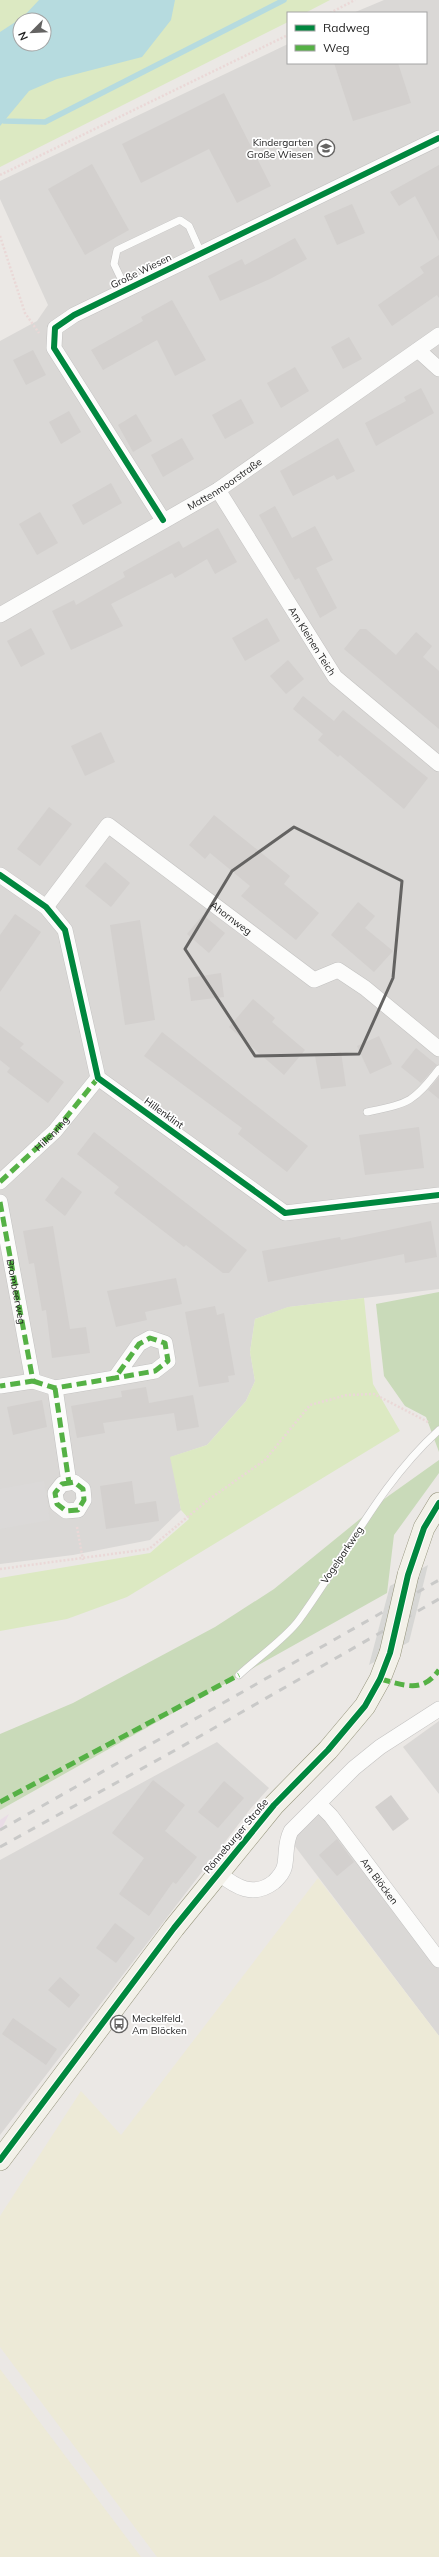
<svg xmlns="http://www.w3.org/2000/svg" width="439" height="2557" font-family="Mulish,sans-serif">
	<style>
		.residential { fill: #dad8d6 }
		.industrial { fill: #e9dce6 }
		.farmland { fill: #edead7 }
		.grass { fill: #dce9c2; fill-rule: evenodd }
		.forest { fill: #c9dab9 }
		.parking { fill: #dbd9d8 }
		.water { fill: #b6dbdf; fill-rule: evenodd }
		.pier { fill: #d7d7d5 }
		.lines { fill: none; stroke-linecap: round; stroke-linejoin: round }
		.stream { stroke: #b6dbdf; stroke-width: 5.5 }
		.building { fill: #d3d0ce }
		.lane-casing { stroke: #c3c2c1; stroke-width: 8 }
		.street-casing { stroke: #c3c2c1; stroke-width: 16 }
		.secondary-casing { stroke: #95947c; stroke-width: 22 }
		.path { stroke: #ead8d7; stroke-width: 2.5; stroke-dasharray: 2 2; stroke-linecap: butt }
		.lane { stroke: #fcfcfb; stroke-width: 7 }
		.street { stroke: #fcfcfb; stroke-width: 15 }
		.secondary { stroke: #f3f1e9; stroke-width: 21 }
		.rail { stroke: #c9c9c8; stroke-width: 3; stroke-dasharray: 8 8; stroke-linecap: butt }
		.secondary-bridge-casing { stroke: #95947c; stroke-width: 22; stroke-linecap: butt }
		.secondary-bridge { stroke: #f3f1e9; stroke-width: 21 }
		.quiet { stroke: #55b145; stroke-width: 5; stroke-dasharray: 10 5; stroke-linecap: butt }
		.cycleway-casing { stroke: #fff; stroke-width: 8 }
		.cycleway { stroke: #00873e; stroke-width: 6 }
		.marked { fill: none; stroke: #646362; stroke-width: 3; stroke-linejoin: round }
		.labels { text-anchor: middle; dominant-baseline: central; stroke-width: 3.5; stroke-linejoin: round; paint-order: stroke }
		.poi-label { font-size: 10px; fill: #1c1c1c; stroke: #fff; text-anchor: end }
		.street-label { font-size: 10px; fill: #1c1c1c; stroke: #fff }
	</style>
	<rect width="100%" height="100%" fill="#ebe8e5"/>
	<g class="residential">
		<polygon points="384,0 439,0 439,1289 289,1307 255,1319 250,1352 255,1381 246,1401 207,1445 171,1457 181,1510 150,1540 73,1555 0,1564 0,341 37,321 48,305 0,199 0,181 288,44 288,63 426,63 426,13 353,13"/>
		<polygon points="439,1721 439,1794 403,1747"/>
		<polygon points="217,1742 269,1788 251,1808 0,2135 0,1860"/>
		<polygon points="320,1811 439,1959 439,2036 291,1841"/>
	</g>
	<polygon class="industrial" points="9,1814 0,1832 0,1820"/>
	<g class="farmland">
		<polygon points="318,1878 439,2036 439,2557 157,2557 0,2347 0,2216 81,2091 121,2135"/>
		<polygon points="0,2369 141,2557 0,2557"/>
	</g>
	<g class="grass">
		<path d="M0 0H330L305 13H288V22L0 167ZM20 20H44V44H20Z"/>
		<polygon points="364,1298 373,1384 400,1431 127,1597 67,1619 0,1631 0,1578 150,1553 189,1519 181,1510 170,1457 207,1445 246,1401 255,1381 250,1352 255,1319 288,1307"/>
	</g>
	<g class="forest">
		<polygon points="439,1292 439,1452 426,1417 405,1406 384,1376 376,1304"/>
		<polygon points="439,1460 439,1473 394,1535 387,1593 0,1810 0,1734 73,1703 215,1627 274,1589 387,1497"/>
	</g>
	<polygon class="parking" points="44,1481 50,1520 0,1529 0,1489"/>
	<path class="water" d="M39 0H175L171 20 142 57 57 79 29 91 0 126V32L23 17ZM20 20H44V44H20Z"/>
	<polygon class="pier" points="428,1565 409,1642 369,1665 390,1586"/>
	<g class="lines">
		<polyline class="stream" points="0,118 4,121 45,122 284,0"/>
	</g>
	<g class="building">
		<polygon points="334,63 398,63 411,103 353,121"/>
		<polygon points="224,93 271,186 237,203 209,149 141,183 122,144"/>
		<polygon points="92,164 129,230 85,255 48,189"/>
		<polygon points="439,165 439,241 415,196 399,206 390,192"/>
		<polygon points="352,204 365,233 337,245 324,216"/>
		<polygon points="295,238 307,259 270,279 220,301 208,276 242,259 245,265"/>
		<polygon points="439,255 439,298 437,295 392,326 378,305 424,273 420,267"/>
		<polygon points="172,300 206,360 175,376 157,340 103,370 91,350 143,321 141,317"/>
		<polygon points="349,337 362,359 343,369 331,347"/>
		<polygon points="33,350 46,375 26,385 13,360"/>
		<polygon points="295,367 309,391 281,408 267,383"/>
		<polygon points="421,388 434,413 376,446 365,423 406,401 404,397"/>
		<polygon points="241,399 254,423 225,439 212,415"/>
		<polygon points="69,411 81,432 61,444 49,422"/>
		<polygon points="136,414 152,441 133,452 118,425"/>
		<polygon points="182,438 194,459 163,477 151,455"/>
		<polygon points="338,438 355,471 337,480 334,475 293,496 280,471"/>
		<polygon points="111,483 122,503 83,525 72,505"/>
		<polygon points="275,506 292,538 315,526 333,560 316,568 337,608 320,618 299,578 295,580 259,515"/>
		<polygon points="40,512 58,543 37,555 19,524"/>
		<polygon points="218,528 237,562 215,574 207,559 175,578 172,573 111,604 123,626 71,650 52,611 74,600 76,605 125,577 123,572 179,541 183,548"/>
		<polygon points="267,618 280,641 245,661 232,638"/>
		<polygon points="31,628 45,654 21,667 7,641"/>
		<polygon points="360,629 366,629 396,655 416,632 432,646 423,657 439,671 439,729 344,649"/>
		<polygon points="288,660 304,679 286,694 270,676"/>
		<polygon points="303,696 334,721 343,710 428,778 404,809 340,755 338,757 318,740 323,734 293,709"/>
		<polygon points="101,732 115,762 85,776 71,746"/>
		<polygon points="49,807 72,824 40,866 17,849"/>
		<polygon points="214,815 290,876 284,884 319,913 296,940 241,896 250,886 210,853 205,859 189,845"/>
		<polygon points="105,862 130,883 111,907 85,886"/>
		<polygon points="358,902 375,916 365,928 393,951 374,972 331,935"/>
		<polygon points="15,914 41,932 0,992 0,935"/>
		<polygon points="203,915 225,933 209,953 187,934"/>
		<polygon points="140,920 155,1020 125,1025 110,925"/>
		<polygon points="221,973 224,997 191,1001 188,978"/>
		<polygon points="253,999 275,1018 272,1022 305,1050 284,1075 229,1027"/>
		<polygon points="0,1026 24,1044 20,1048 64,1082 48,1103 7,1072 10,1068 0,1060"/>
		<polygon points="162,1032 308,1146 287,1172 238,1134 242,1128 144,1056"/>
		<polygon points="379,1036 392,1064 370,1074 357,1046"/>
		<polygon points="416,1048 437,1065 421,1083 401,1067"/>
		<polygon points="341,1052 346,1086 321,1089 315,1056"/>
		<polygon points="439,1077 439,1099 428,1090"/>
		<polygon points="419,1127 424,1168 365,1175 359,1135"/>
		<polygon points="94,1132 247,1250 229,1273 223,1273 186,1245 184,1247 114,1193 119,1187 77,1154"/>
		<polygon points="62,1177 82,1192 65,1216 45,1200"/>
		<polygon points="431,1221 437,1257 405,1263 404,1254 268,1282 262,1251 340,1237 341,1240"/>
		<polygon points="53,1226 70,1329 86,1327 90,1353 52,1358 46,1310 42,1311 34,1263 29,1264 23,1231"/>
		<polygon points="176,1278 182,1304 145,1312 147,1320 116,1327 107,1291"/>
		<polygon points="215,1306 217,1315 224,1313 235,1375 228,1376 229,1382 199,1387 185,1312"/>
		<polygon points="146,1387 149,1403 193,1395 199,1427 177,1431 174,1413 103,1423 105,1433 77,1438 71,1406 122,1397 121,1391"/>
		<polygon points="42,1400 47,1427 13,1435 7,1407"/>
		<polygon points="132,1481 135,1504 156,1501 159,1521 106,1529 100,1486"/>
		<polygon points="153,1780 185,1805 165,1831 197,1857 176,1884 173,1882 149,1916 119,1894 144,1858 112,1833"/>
		<polygon points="224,1781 244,1798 218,1828 198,1812"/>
		<polygon points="391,1795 409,1819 393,1831 375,1807"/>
		<polygon points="337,1839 354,1862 337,1876 319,1855"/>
		<polygon points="115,1923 135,1938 116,1963 96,1948"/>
		<polygon points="60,1977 80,1995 69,2008 48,1990"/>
		<polygon points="13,2018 57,2049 46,2065 2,2034"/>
	</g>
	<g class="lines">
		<defs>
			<g id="lane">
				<polyline points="126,289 114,264 117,250 180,220 189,226 201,253"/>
				<path d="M367 1112C409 1103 413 1103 439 1069"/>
				<path d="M239 1675C256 1659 286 1638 299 1620 346 1556 380 1483 439 1430"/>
			</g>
			<g id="street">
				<polyline points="418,350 439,369"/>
				<path id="s1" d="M218 490 335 677 439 764"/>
				<polyline points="163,520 54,348 55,328 74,315 439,138"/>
				<path id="s2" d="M0 615 218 490 439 335"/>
				<polyline points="0,875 46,907 65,930 98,1078 285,1213 439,1195"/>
				<path id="s3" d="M46 907 108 825 314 980 338 970 365 988 439 1049"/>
				<path id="s4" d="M0 1182 55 1131 98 1078"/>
				<polyline points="0,1202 33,1381 0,1386"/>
				<polyline points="33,1381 55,1388 115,1378 139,1344 150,1338 165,1343 168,1361 155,1371 115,1378"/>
				<polyline points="55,1388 69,1483 74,1482 83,1489 84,1500 78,1510 66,1511 57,1504 55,1493 62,1484 69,1483"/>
				<path id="s5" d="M319 1804 331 1816 439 1960"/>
				<path d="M218 1873C236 1887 253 1898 274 1882 279 1877 284 1872 285 1864 287 1851 285 1843 291 1831L354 1768 380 1747 439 1709"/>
			</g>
			<g id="secondary">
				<polyline points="408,1575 424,1528 439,1503"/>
				<polyline points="0,2160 174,1928 274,1805 328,1750 365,1706 380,1679 390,1653"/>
			</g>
		</defs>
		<use href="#lane" class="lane-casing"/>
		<use href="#street" class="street-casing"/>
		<use href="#secondary" class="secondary-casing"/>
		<g class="path">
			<polyline points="330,13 355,0"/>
			<polyline points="0,175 288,35"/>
			<polyline points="0,236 25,313 39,333"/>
			<polyline points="77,1527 83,1560"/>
			<polyline points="0,1569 149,1549 208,1500 265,1460 310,1405 347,1395 374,1394 430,1423"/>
		</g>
		<use href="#lane" class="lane"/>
		<use href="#street" class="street"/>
		<use href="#secondary" class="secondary"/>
		<g class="rail">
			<polyline points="0,1830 439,1580"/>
			<polyline points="0,1847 181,1747 439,1599"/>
		</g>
		<defs>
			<polyline id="secondary-bridge" points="390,1653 408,1575"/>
		</defs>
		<use href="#secondary-bridge" class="secondary-bridge-casing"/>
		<use href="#secondary-bridge" class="secondary-bridge"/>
		<g class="quiet">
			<polyline points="0,1182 55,1131 98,1078"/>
			<path id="s6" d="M0 1202 33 1381 0 1386"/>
			<polyline points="33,1381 55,1388 115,1378 139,1344 150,1338 165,1343 168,1361 155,1371 115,1378"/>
			<polyline points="55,1388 69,1483 74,1482 83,1489 84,1500 78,1510 66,1511 57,1504 55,1493 62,1484 69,1483"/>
			<path d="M380 1679C405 1685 422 1694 439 1670"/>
			<polyline points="0,1802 239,1675"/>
		</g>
		<defs>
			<g id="cycleway">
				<polyline points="163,520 54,348 55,328 74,315 439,138"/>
				<polyline points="0,875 46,907 65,930 98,1078 285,1213 439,1195"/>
				<polyline points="0,2160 174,1928 274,1805 328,1750 365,1706 380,1679 390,1653 408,1575 424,1528 439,1503"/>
			</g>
		</defs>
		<use href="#cycleway" class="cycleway-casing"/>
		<use href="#cycleway" class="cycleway"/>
	</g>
	<path class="marked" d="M294 827 402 881 393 978 359 1054 255 1056 185 949 232 871Z"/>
	<defs>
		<symbol id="school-ring" viewBox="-11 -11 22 22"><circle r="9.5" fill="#fff" stroke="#646362" stroke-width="1.5"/><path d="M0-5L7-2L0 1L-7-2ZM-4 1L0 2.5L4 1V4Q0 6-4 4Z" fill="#646362"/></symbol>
		<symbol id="bus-ring" viewBox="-11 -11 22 22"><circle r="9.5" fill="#fff" stroke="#646362" stroke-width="1.5"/><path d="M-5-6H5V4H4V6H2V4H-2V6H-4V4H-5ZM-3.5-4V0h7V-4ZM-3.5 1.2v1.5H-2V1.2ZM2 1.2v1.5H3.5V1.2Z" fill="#646362"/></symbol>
	</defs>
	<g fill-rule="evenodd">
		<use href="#school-ring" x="316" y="138" width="20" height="20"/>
		<use href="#bus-ring" x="109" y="2014" width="20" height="20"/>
	</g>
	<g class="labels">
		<g class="poi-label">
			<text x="313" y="142">Kindergarten<tspan x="313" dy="12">Große Wiesen</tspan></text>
			<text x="132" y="2018" text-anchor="start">Meckelfeld,<tspan x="132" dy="12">Am Blöcken</tspan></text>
		</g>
		<g class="street-label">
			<text transform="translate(141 271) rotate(-26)">Große Wiesen</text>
			<text stroke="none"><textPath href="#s2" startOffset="260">Mattenmoorstraße</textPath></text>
			<text stroke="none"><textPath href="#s1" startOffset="178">Am Kleinen Teich</textPath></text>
			<text stroke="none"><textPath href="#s3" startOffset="257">Ahornweg</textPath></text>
			<text transform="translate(164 1113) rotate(36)">Hillenklint</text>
			<text stroke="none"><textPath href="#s4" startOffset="71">Hillenring</textPath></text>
			<text stroke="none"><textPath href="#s6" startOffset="91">Brombeerweg</textPath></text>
			<text transform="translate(342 1555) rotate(-56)">Vogelparkweg</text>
			<text transform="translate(236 1836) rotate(-50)">Rönneburger Straße</text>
			<text stroke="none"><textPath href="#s5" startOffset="98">Am Blöcken</textPath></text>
		</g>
	</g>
	<rect x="287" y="12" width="140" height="52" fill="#ffffff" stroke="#a4a4a4"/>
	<rect x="295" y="25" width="20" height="6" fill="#00873e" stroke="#a4a4a4"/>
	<text x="323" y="32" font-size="12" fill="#1c1c1c">Radweg</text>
	<rect x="295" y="45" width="20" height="6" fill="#55b145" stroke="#a4a4a4"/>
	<text x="323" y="52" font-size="12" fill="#1c1c1c">Weg</text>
	<g transform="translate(32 32) rotate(246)"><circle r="19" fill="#ffffff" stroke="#a4a4a4"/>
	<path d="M0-3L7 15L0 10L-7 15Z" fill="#646362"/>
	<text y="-6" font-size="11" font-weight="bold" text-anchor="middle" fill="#1c1c1c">N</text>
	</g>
</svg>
